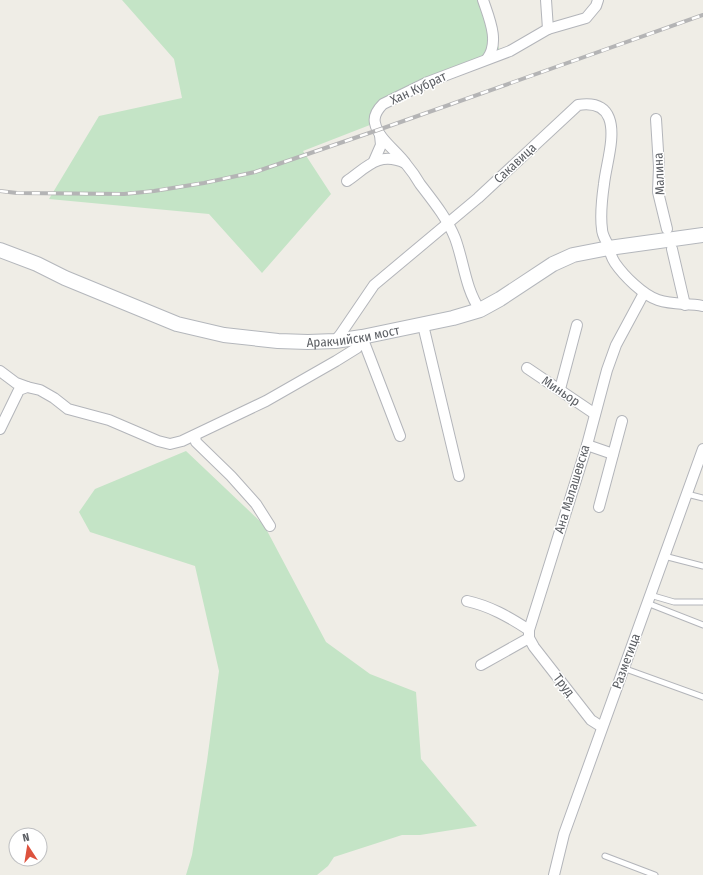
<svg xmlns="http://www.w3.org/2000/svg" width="703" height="875" font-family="'Fira Sans Condensed',sans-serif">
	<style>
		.green { fill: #c4e4c6 }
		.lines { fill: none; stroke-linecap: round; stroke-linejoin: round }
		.lane-casing { stroke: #b3b5ba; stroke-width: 7 }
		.street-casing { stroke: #b3b5ba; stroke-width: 12 }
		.secondary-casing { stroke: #b4b7bc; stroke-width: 16 }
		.lane { stroke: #fff; stroke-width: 5 }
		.street { stroke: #fff; stroke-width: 10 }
		.secondary { stroke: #fff; stroke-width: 14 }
		.rail-casing { stroke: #b4b4b5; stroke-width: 4 }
		.rail { stroke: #fff; stroke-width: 2.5; stroke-dasharray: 8; stroke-linecap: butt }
		.labels { text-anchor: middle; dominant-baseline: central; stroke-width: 3; stroke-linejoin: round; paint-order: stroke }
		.street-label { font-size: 13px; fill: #5d6065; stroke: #fff }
	</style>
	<rect width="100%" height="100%" fill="#efede6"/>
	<g class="green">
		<polygon points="122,0 482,0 501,54 391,100 375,123 303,151 331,194 262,273 209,214 49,199 99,116 182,98 174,59"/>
		<polygon points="186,451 264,525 326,642 370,674 416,692 421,759 477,826 420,835 402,835 334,857 328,866 317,875 186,875 192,855 207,761 219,671 195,566 90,532 79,512 95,489"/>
	</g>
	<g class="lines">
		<defs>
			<g id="lane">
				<polyline points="687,494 703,498"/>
				<polyline points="664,556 703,566"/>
				<polyline points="650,595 674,602 703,602"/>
				<polyline points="647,603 703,625"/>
				<polyline points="623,668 703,697"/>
				<polyline points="605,856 655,875"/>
			</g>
			<g id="street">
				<path d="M483 0C489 18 500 42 487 59"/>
				<polyline points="546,0 548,29"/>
				<polyline points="656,119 659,167 658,192 667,229"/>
				<polyline points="374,161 381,145 380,135"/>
				<path d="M347 181C367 167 379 151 405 163"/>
				<polyline points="672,249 685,305"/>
				<path d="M480 310C465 288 464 262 455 238 447 218 433 201 420 184 416 177 411 170 406 164 397 151 378 139 375 123 373 115 378 109 383 104L428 82 510 51 548 29 586 18 596 6 598 0"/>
				<polyline points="423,325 459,476"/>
				<path d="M335 341 340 335 374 285 478 198 578 105C591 103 604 105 609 118 616 136 606 165 604 184 602 198 600 215 602 229 602 234 605 239 607 243 609 250 611 257 615 263 624 276 643 295 658 300 673 305 688 303 703 306"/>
				<polyline points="527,368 595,414"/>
				<polyline points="0,371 16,383 27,387"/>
				<polyline points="560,389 577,325"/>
				<polyline points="0,429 19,390 27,387 40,390 54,398 68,409 109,420 158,441 170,444 182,441 266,401 336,361 357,348 362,337 400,436"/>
				<polyline points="195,436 196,442 231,476 256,504 270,526"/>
				<polyline points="587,445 613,454"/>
				<polyline points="599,507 622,421"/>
				<path d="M467 601C490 606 509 617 529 630"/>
				<polyline points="529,638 534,647 591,720 602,727"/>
				<polyline points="481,665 529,638 529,630 587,445 607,370 616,345 644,293"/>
				<polyline points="554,875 564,834 703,449"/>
			</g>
			<g id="secondary">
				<path id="s1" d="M0 250 37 264 65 278 177 324 224 335 278 341 308 342 335 341 362 337 453 318 480 310 500 299 553 264 573 255 609 248 703 235"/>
			</g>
		</defs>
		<use href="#lane" class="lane-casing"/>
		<use href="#street" class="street-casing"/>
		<use href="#secondary" class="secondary-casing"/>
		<use href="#lane" class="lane"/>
		<use href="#street" class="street"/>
		<use href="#secondary" class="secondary"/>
		<defs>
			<polyline id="rail" points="0,191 17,193 124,194 154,191 204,183 255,172 378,130 703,15"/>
		</defs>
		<use href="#rail" class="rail-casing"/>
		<use href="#rail" class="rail"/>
	</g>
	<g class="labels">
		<g class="street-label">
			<text transform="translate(418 88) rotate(-25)">Хан Кубрат</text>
			<text transform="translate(515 163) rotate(-43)">Сакавица</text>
			<text transform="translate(659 174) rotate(-93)">Малина</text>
			<text stroke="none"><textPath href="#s1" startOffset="370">Аракчийски мост</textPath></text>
			<text transform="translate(561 391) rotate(34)">Миньор</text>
			<text transform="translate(572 489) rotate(-73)">Ана Малашевска</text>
			<text transform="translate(626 661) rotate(-70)">Разметица</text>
			<text transform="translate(564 685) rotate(52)">Труд</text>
		</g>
	</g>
	<g transform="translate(28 847) rotate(348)"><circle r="19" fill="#ffffff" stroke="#bebfc1"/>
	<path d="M0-3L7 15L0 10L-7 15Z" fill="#dd523e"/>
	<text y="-6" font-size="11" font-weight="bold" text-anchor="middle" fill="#5d6065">N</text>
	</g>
</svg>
